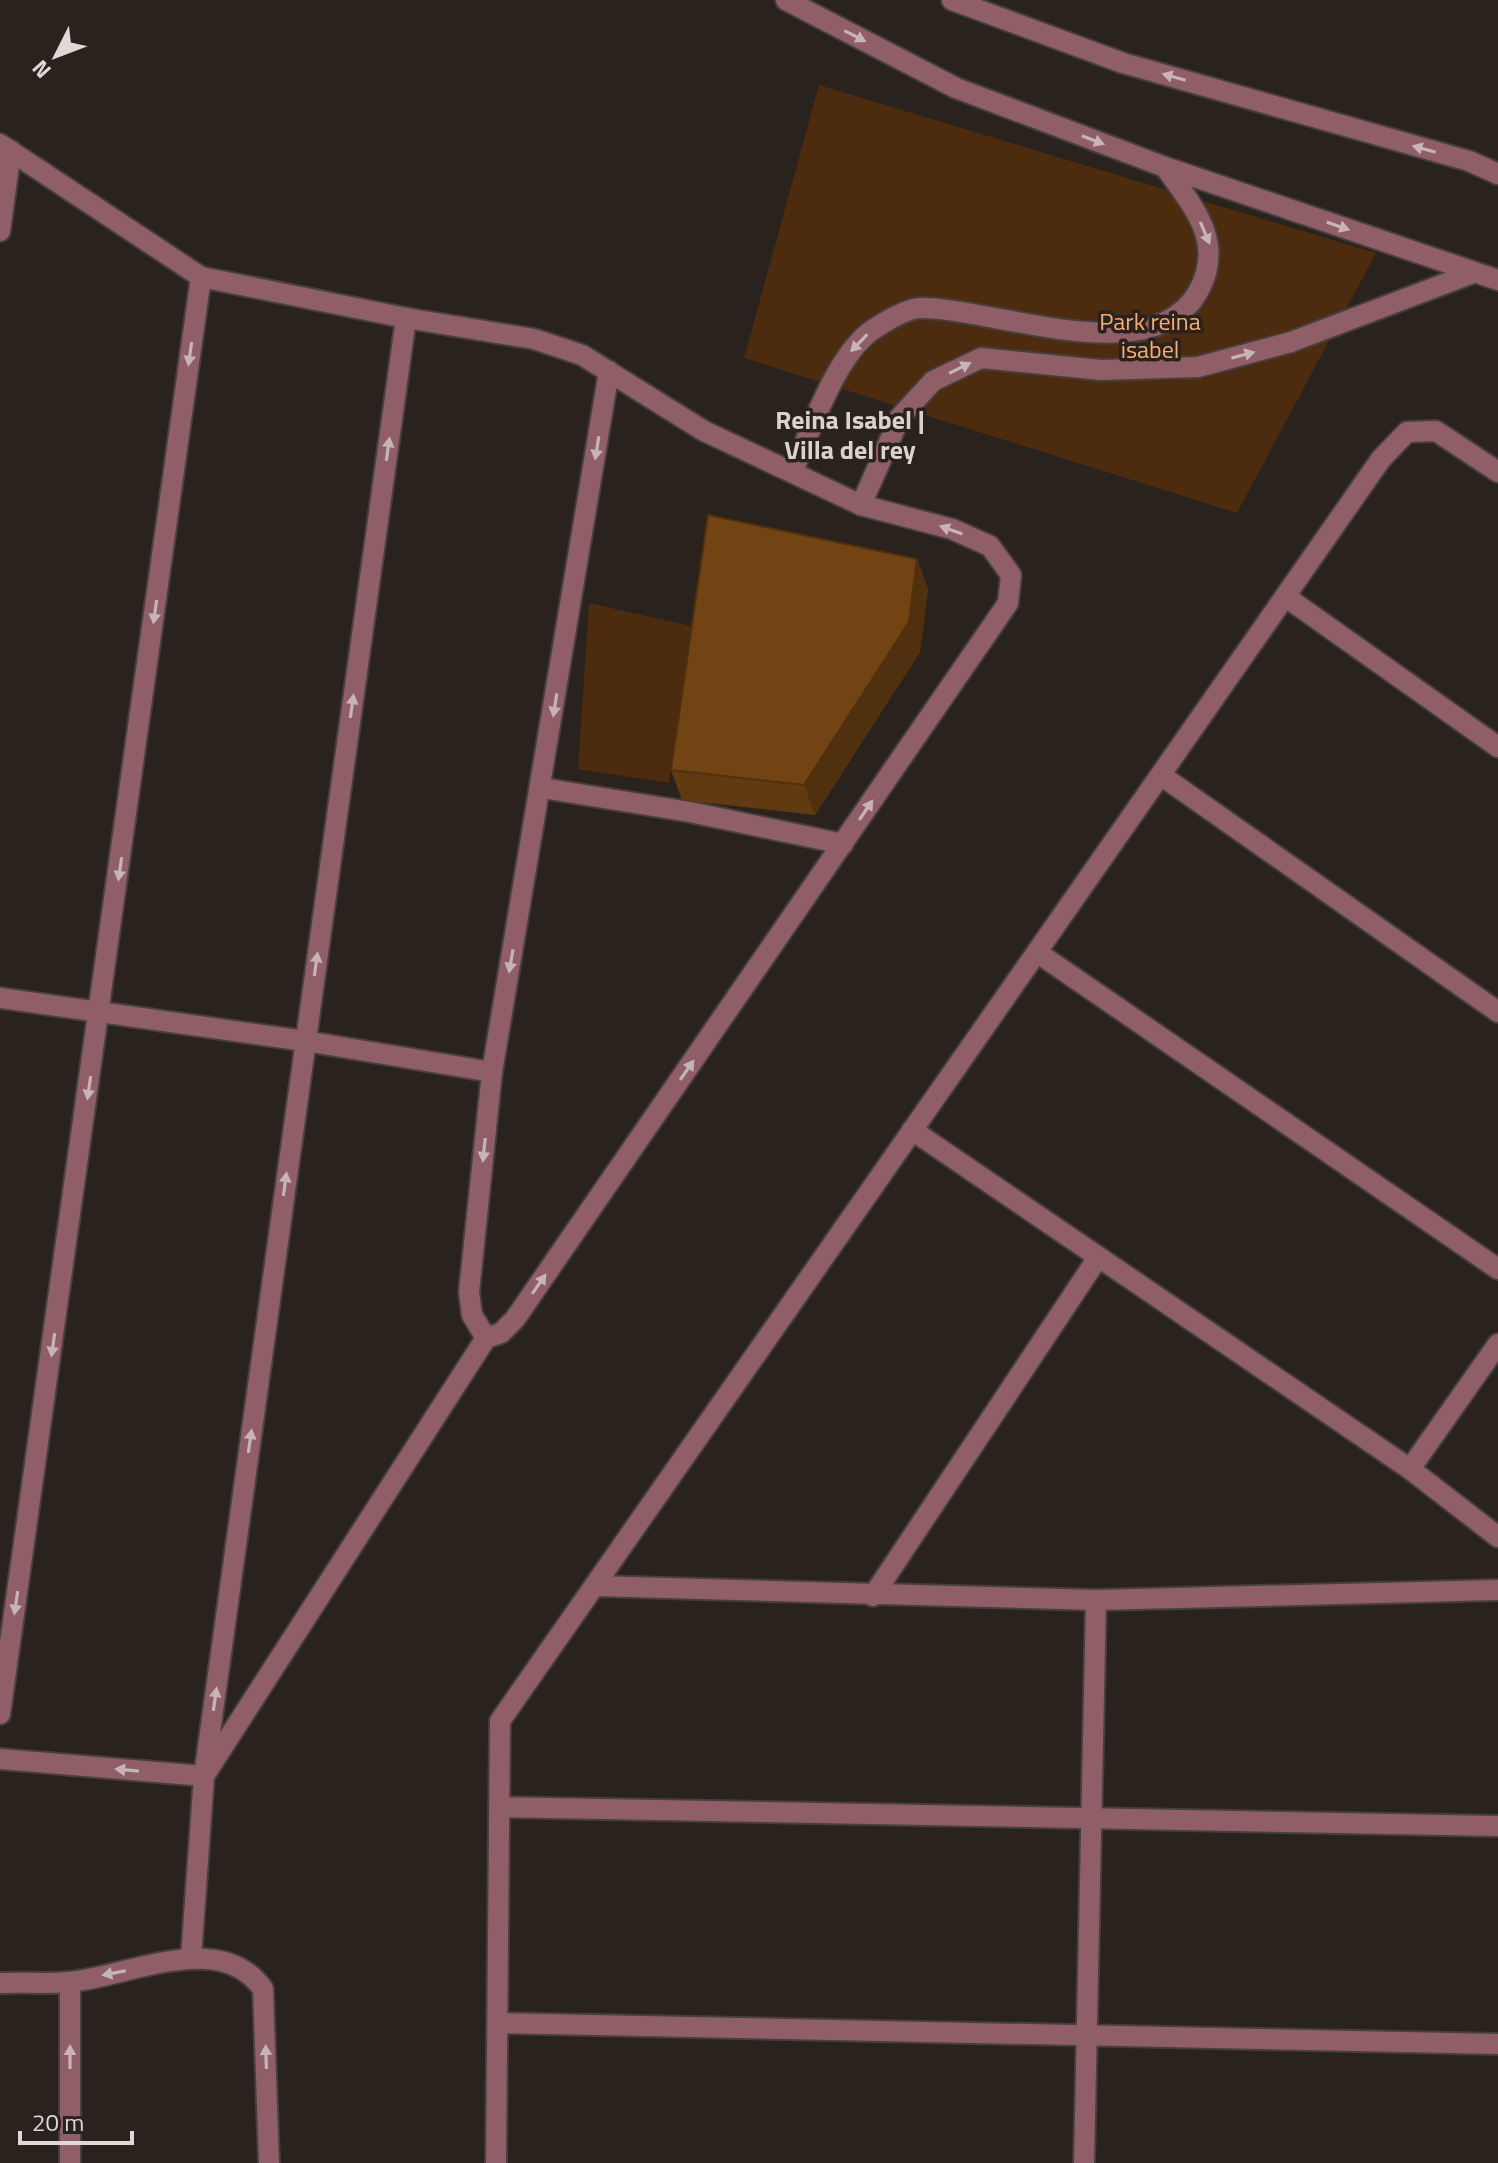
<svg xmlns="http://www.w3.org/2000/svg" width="1498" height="2163" font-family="'Titillium Web',sans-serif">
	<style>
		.green { fill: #4d2b0f }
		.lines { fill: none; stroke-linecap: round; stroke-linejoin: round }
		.minor-casing { stroke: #463f3b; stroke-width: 24 }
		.minor { stroke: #905e66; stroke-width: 20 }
		.wall { fill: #623a11 }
		.shaded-wall { fill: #50300e }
		.building { fill: #724414; stroke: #50300e; stroke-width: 2 }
		.oneway { fill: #c7b4b4 }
		.labels { text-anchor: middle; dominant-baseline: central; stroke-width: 7; stroke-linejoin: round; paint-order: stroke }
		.park-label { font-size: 24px; fill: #faac73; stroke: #29221d }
		.neighbourhood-label { font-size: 26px; font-weight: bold; fill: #dcd2cb; stroke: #29221d }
	</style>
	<rect width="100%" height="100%" fill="#29221d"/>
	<g class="green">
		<polygon points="819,85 1376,253 1237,513 744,358"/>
		<polygon points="589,603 691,626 669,783 578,769"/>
	</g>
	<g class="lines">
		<defs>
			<g id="minor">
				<polyline points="786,0 956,88 1165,167 1498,280"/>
				<polyline points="952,0 1123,63 1469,161 1498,174"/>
				<polyline points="0,144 201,277 406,318 534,339 582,355 704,431 861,505 952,529 990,546 1011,575 1008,603 515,1319 501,1333 486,1338 204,1776"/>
				<polyline points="0,231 11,151"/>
				<path d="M792 472C812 430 836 351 877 327 888 320 909 308 921 308 995 308 1152 373 1198 292 1226 242 1193 207 1165 167"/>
				<polyline points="861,505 900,417 933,381 981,358 1101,370 1198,367 1291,342 1473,273"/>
				<polyline points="1286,597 1498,747"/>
				<polyline points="1162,776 1498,1012"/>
				<polyline points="542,788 690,812 843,844"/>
				<polyline points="1038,953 1498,1269"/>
				<polyline points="0,998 305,1041 492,1072"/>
				<polyline points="912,1130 1410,1469 1498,1537"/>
				<polyline points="486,1338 472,1315 469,1292 492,1072 609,371"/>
				<polyline points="1410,1469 1498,1344"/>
				<polyline points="595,1586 1096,1600 1498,1590"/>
				<polyline points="873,1596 1097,1259"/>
				<polyline points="0,1714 201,277"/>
				<polyline points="0,1759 204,1776"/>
				<polyline points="499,1807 1498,1826"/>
				<polyline points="191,1958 204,1776 406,318"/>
				<path d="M0 1983C23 1982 46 1984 69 1982 128 1977 220 1928 263 1989L269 2163"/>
				<polyline points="499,2023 1498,2044"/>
				<polyline points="70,2163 70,1982"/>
				<polyline points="496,2163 500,1721 1381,459 1407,432 1436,431 1498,472"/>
				<polyline points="1084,2163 1096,1600"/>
			</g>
		</defs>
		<use href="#minor" class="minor-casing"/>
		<use href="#minor" class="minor"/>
	</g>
	<polygon class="wall" points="917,559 928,589 920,652 815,815 682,800 671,770"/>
	<polygon class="shaded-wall" points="917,559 928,589 920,652 815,815 804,785"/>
	<polygon class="building" points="708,515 917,559 909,622 804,785 671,770"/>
	<defs><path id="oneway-solid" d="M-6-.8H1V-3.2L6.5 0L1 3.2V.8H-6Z" transform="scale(2)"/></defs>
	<g class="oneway">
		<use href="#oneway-solid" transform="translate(855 36) rotate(27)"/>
		<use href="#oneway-solid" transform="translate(1174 77) rotate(-164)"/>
		<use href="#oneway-solid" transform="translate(1093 140) rotate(21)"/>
		<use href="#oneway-solid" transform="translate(1424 149) rotate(-164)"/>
		<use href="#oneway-solid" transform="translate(1338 226) rotate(19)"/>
		<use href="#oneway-solid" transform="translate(1205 233) rotate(67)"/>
		<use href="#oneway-solid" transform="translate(859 343) rotate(134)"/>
		<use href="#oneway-solid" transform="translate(190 354) rotate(98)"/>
		<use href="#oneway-solid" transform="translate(1243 355) rotate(-15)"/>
		<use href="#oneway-solid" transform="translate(960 368) rotate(-26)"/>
		<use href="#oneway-solid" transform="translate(597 448) rotate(99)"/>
		<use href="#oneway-solid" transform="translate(388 449) rotate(-82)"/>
		<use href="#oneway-solid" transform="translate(951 530) rotate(-160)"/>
		<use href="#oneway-solid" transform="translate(155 612) rotate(98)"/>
		<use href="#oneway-solid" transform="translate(555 705) rotate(99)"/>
		<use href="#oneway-solid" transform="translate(352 706) rotate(-82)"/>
		<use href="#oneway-solid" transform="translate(866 810) rotate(-56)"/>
		<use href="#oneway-solid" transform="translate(120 869) rotate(98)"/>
		<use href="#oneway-solid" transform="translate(511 961) rotate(100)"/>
		<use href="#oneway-solid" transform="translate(316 964) rotate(-82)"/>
		<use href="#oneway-solid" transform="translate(687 1070) rotate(-55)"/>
		<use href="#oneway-solid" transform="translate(89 1088) rotate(98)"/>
		<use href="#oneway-solid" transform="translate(484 1150) rotate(96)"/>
		<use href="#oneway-solid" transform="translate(285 1184) rotate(-82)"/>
		<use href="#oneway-solid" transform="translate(539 1284) rotate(-55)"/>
		<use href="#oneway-solid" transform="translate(53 1345) rotate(98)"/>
		<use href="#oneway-solid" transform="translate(250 1441) rotate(-82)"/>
		<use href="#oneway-solid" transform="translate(16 1603) rotate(98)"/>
		<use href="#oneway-solid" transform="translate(215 1699) rotate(-82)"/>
		<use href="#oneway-solid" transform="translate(127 1770) rotate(-175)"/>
		<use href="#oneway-solid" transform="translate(114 1973) rotate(169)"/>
		<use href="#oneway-solid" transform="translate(70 2057) rotate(-90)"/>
		<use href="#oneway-solid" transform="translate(266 2057) rotate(-92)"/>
	</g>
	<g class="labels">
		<g class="park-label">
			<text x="1150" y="321">Park reina<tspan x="1150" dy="28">isabel</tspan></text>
		</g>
		<g class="neighbourhood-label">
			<text x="850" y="419">Reina Isabel |<tspan x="850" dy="30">Villa del rey</tspan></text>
		</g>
	</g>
	<g transform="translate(56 56) rotate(228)" stroke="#29221d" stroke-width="6" paint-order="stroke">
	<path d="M0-6L14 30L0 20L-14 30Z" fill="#dfd9d6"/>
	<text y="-12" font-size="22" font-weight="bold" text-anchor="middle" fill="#dfd9d6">N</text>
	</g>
	<path d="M20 2131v12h112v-12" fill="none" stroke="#dfd9d6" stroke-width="4"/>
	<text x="32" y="2131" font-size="24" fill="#dfd9d6" stroke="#29221d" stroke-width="6" paint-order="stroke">20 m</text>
</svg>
